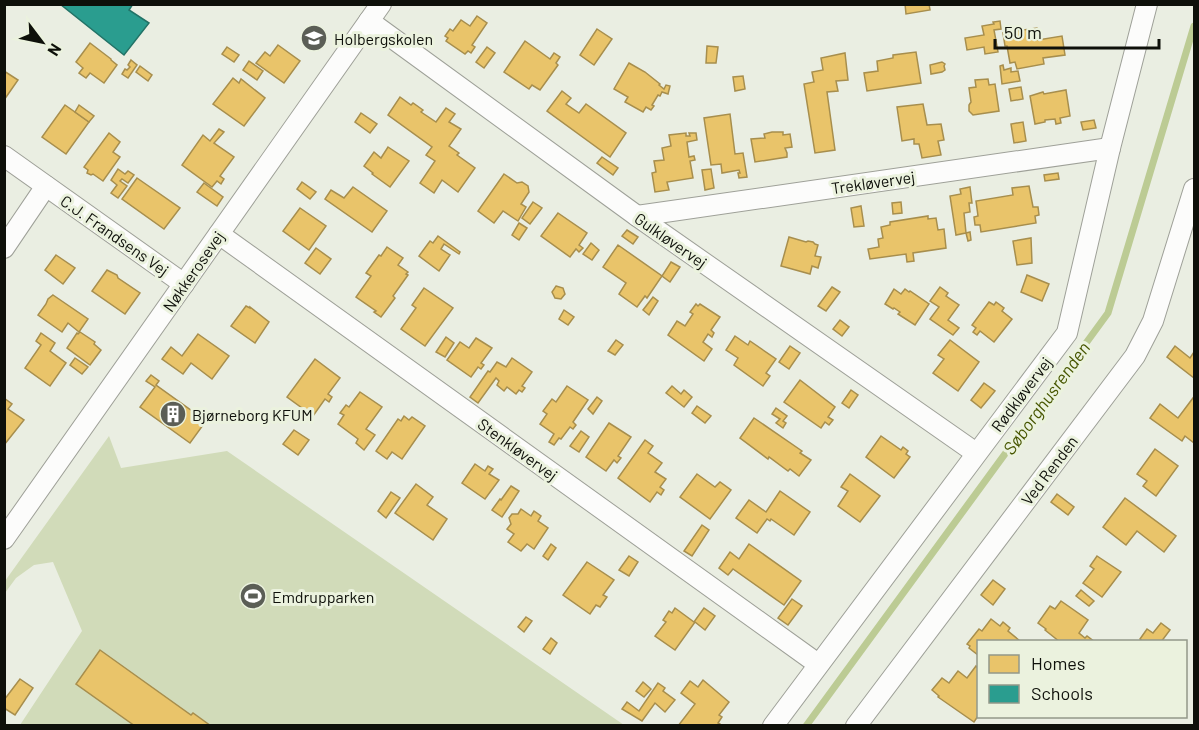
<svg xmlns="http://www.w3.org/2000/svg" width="1199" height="730" font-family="Barlow,sans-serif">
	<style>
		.green { fill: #d1dbb9 }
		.homes { fill: #e9c46a; stroke: #a78e4d; stroke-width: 1.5 }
		.schools { fill: #2a9d8f; stroke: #227367; stroke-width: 1.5 }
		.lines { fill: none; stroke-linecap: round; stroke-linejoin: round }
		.stream { stroke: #bccb94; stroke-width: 7 }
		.street-casing { stroke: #9ea098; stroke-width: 22 }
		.street { stroke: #fcfcfb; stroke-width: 20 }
		.labels { text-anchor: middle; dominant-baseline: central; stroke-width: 6; stroke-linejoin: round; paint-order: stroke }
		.poi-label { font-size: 16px; fill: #0e100a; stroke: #ebf2de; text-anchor: start }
		.street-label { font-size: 16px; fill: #0e100a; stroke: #ebf2de }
		.water-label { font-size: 18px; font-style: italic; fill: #475600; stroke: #ebf2de }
	</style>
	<rect width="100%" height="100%" fill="#eaeee2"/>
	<polygon class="green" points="109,436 121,468 227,451 624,725 20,725 82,631 53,562 34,565 16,578 5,593 5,581"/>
	<g class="homes">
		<polygon points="905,4 929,4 930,10 906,14"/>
		<polygon points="477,16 487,23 472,45 475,47 471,53 468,51 465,54 446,41 448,38 445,36 450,29 453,31 461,20 470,26"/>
		<polygon points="1000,21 1001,29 994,30 998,52 985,54 984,47 967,50 965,38 984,35 982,26 994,24 993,22"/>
		<polygon points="1037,28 1038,40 1062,36 1065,55 1043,58 1044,64 1017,69 1015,62 1010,63 1007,46 1005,46 1003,33"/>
		<polygon points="597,29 612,39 594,65 580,55"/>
		<polygon points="525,41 550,59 554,53 560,57 556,63 558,65 540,90 532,85 529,89 504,72"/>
		<polygon points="90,43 111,59 111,60 117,65 104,83 90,73 86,78 79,73 83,68 76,62"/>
		<polygon points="278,45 300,61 284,83 256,63 265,52 270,56"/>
		<polygon points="707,46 718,47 716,63 706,63"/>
		<polygon points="227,47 239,55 234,62 222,54"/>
		<polygon points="487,47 495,53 484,68 476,62"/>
		<polygon points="916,52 921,83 867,91 864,73 878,71 877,61 893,58 893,55"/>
		<polygon points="845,53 848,80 836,81 838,91 827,92 835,150 815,153 804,84 814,82 812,72 823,70 821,58"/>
		<polygon points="131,60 137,65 128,78 122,74 125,69 127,70 130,67 128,65"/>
		<polygon points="249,61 263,71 257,80 243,70"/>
		<polygon points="942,62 945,64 944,66 945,70 942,72 931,74 930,65"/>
		<polygon points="629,63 645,72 660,84 659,85 664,89 666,85 670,86 668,94 662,92 660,96 658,95 652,105 654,106 651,110 646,107 643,112 625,102 628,97 614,89"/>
		<polygon points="1003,65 1004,70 1011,68 1011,72 1018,71 1020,81 1002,84 1000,66"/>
		<polygon points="140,66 152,75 148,81 136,72"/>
		<polygon points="4,71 18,80 4,100"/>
		<polygon points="743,76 745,89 735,91 733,77"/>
		<polygon points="233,78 239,83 241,79 265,98 244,126 213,104"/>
		<polygon points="988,79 989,85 995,84 999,111 973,115 969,111 969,105 971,102 969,88 976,87 975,80"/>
		<polygon points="1021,87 1023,99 1011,101 1009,89"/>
		<polygon points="1066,90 1070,116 1060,118 1061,123 1056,124 1055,119 1045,120 1045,122 1035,124 1030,96 1043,92 1044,94"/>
		<polygon points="562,91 571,98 566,104 579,113 586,104 626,133 610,157 547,111"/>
		<polygon points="400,97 411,105 413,103 423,110 421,112 436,122 446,108 455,114 449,122 461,129 449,146 459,153 457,155 475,168 458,192 442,180 434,193 420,183 435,161 426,155 432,147 388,115"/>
		<polygon points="923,104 927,125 941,124 944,140 938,141 941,155 922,158 919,144 914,144 914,139 902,141 897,107"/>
		<polygon points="65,105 89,122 66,154 42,137"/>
		<polygon points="79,105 94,116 89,122 75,112"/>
		<polygon points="361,113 377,124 370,133 355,122"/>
		<polygon points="730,114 735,154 743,153 747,177 739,178 738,173 740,173 739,170 722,173 721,164 711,165 704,118"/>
		<polygon points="1094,120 1096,128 1083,130 1081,122"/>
		<polygon points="1023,122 1026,141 1014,143 1011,124"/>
		<polygon points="219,129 224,132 214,143 234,157 220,176 224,179 221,184 217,181 212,187 182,165 203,135 210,141"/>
		<polygon points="772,132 783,132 783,135 790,134 792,147 785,148 787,153 787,157 755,162 751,139 765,138 764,134"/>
		<polygon points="109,133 120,142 113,152 120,157 103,181 93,174 91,175 87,173 88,170 84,167"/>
		<polygon points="686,133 686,136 690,136 689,133 696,133 697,140 687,142 689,157 694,156 695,160 690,161 693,178 667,182 669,190 655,192 652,173 656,172 654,161 664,160 662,148 671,146 669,135"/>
		<polygon points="388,147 409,161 390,187 372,174 373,173 364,166 374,152 381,158"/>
		<polygon points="602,157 618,168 613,175 597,163"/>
		<polygon points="118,169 125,174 128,171 134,175 128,183 122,179 120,181 127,186 118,198 111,193 117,185 111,180"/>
		<polygon points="711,169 714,188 705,190 702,170"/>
		<polygon points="1058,173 1059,179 1045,181 1044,175"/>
		<polygon points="504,174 517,183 522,182 528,186 529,192 521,204 526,207 518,221 503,211 494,223 478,211"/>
		<polygon points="137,178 180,208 164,229 122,199"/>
		<polygon points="302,182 316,192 310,199 297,189"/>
		<polygon points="204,183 223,197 217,206 197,192"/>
		<polygon points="1029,186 1033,207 1038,207 1039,215 1035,216 1036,223 981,232 980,225 975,225 974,217 978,216 976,201 1013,195 1012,188"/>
		<polygon points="353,187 387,211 372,232 325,199 331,190 344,198"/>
		<polygon points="970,187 972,203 969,203 970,212 964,213 966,233 970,232 971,240 968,241 966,233 956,235 950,196 961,194 960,189"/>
		<polygon points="533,202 542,208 530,224 522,218"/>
		<polygon points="901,202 902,213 893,214 892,203"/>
		<polygon points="861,206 864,226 854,227 851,208"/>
		<polygon points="300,208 326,226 309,250 283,231"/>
		<polygon points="558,213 587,233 579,245 583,248 579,252 576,249 570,257 541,236"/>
		<polygon points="928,216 928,219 936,218 938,230 944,229 946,248 913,253 914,261 907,262 906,254 870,259 868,249 879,247 878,239 883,238 881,227 890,225 890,222"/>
		<polygon points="519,223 527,228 519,240 512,235"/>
		<polygon points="627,230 638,237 633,244 622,236"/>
		<polygon points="438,236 460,252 459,254 444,244 441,249 450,255 439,271 419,256 430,241 433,243"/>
		<polygon points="789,237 806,242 808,241 813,242 815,244 818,245 815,256 821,257 818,268 812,266 810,274 781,266"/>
		<polygon points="1031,238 1032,263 1017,265 1013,241"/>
		<polygon points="591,243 599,250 592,260 583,254"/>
		<polygon points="618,245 662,276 647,298 645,296 637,307 619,294 626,283 603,267"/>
		<polygon points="387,247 403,258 398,265 408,272 406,274 408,275 393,296 395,298 381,317 374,312 376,311 356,297 371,276 366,273 379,255 381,256"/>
		<polygon points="316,248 331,259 320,274 305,263"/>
		<polygon points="56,255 75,268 63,284 45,270"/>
		<polygon points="671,262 680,267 670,282 662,276"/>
		<polygon points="107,270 117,275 118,278 140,293 125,314 92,291"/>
		<polygon points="1027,275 1049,284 1042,301 1021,292"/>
		<polygon points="556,286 563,288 565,294 561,299 555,298 552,292"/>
		<polygon points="832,287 840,292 826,311 818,306"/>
		<polygon points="940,287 948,293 946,296 959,305 948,320 959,328 953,335 930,319 939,307 930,301"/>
		<polygon points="424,288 453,308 425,346 401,329 416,308 412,305"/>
		<polygon points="894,289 901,294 905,289 909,292 910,291 929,304 915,325 898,314 900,312 894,308 893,309 885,304"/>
		<polygon points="53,295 88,319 79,332 68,323 62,332 38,315 46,304 48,299"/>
		<polygon points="653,297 658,301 649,315 643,310"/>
		<polygon points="989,302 994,305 996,302 1004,308 1002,311 1012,319 994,342 980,331 977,335 973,332 976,328 972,325"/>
		<polygon points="696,304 698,306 700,304 720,317 711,330 714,333 712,337 708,334 703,342 712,349 704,361 668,335 677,321 685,326 693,314 690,312"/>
		<polygon points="246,306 250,308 250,307 269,322 255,343 231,326"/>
		<polygon points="564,310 574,317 568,325 559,319"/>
		<polygon points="840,320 849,327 842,336 833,329"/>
		<polygon points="80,332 95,342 94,344 101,350 90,365 67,348 77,333 78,334"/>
		<polygon points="41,333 55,343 50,351 66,363 50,386 25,368 41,345 36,341"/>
		<polygon points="198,334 229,356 212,379 191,363 183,374 162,359 171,347 182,356"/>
		<polygon points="735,336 748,345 750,341 776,359 766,373 770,376 763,386 734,365 738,358 726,350"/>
		<polygon points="446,337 454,343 445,357 436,352"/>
		<polygon points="476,338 492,348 481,363 484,365 481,369 478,367 471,377 447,360 460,342 469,348"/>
		<polygon points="616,340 623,345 615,355 608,351"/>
		<polygon points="950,340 979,362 958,391 933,373 944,359 938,355"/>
		<polygon points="790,346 800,353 789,369 779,362"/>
		<polygon points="1175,346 1190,358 1194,352 1194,378 1167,357"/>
		<polygon points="75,358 88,367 82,374 70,365"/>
		<polygon points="512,358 532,372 522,386 525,388 522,392 519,390 516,394 507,387 504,391 497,385 499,381 496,378 478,403 470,397 488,371 490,372 497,362 506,367"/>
		<polygon points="315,359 340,378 328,394 332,397 329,402 325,399 313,416 287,397"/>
		<polygon points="151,375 159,381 156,385 206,421 190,443 140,407 155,387 146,381"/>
		<polygon points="800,380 835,407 828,417 833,420 829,425 825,422 821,428 784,402"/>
		<polygon points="984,383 995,391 981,408 971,400"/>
		<polygon points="567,386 588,400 573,422 576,425 573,429 570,427 561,439 559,438 554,445 549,442 554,434 540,424 547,414 543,411 552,399 556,402"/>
		<polygon points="672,386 681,394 684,390 692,397 684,407 666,393"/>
		<polygon points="851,390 858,395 849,408 842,403"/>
		<polygon points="360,392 382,407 366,429 375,435 364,450 356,443 358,439 338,424 344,415 340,413 346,405 349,407"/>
		<polygon points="597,397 602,401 593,414 588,409"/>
		<polygon points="4,398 12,404 8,409 24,420 4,445"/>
		<polygon points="1193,398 1194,399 1194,443 1185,436 1182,441 1150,418 1160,404 1178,418"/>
		<polygon points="697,406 711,416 705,423 692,413"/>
		<polygon points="776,408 787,416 783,421 786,423 783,428 776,423 780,419 772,414"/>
		<polygon points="404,416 409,420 412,417 425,426 402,459 392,452 387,459 376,451 398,419 401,421"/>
		<polygon points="754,418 802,451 800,453 811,460 799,476 790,469 788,471 769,457 768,459 740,438"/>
		<polygon points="609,423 631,437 618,456 621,458 617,463 614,460 606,471 586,457"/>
		<polygon points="294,430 309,440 298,455 283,444"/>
		<polygon points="581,431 589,437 579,452 570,446"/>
		<polygon points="881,436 901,450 903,447 908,451 906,454 910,457 894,478 866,457"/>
		<polygon points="645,440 653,446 648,453 662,463 655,472 666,479 660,487 664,490 661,495 657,492 650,502 618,478"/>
		<polygon points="1155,449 1178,466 1156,496 1143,486 1147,481 1137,474"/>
		<polygon points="475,464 485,471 488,466 493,469 489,474 499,480 485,499 462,483"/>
		<polygon points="697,474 715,487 720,482 731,490 710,519 680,497"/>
		<polygon points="850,474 880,496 860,522 838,506 848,491 841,487"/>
		<polygon points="416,484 433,497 427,505 447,519 433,540 395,513"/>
		<polygon points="511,486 519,491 502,517 492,510 500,499 501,500"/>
		<polygon points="780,491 810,512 794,535 771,519 770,521 767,519 757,533 736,518 749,500 766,512"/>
		<polygon points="391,492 400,498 386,518 378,511"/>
		<polygon points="1057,494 1074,507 1068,515 1051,502"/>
		<polygon points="1125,498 1176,536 1164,552 1137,531 1126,545 1103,527"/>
		<polygon points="521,509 531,516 534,511 541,516 538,521 548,528 534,549 527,544 521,551 508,542 514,534 507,529 511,524 509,518 512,514 518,514"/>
		<polygon points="702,525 709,530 692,556 684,551"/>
		<polygon points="551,544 556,548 548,560 543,556"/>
		<polygon points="749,544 801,581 784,605 733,569 728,575 719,568 730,552 739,559"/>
		<polygon points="629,556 638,562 629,576 619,570"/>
		<polygon points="1097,556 1121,572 1102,597 1083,583 1094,569 1090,566"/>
		<polygon points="587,562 614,580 603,595 607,597 600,607 596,605 590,614 563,595"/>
		<polygon points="993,580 1005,589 993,605 981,595"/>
		<polygon points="1081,590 1094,601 1089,606 1076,596"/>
		<polygon points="792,599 802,606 788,625 778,618"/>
		<polygon points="1061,601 1088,620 1079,633 1085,638 1087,636 1095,642 1060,642 1045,630 1046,629 1038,623 1050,606 1055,609"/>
		<polygon points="675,608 694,622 704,608 715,616 705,630 695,622 675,650 655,636 666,622 663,620 669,611 672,613"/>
		<polygon points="526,617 532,621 524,632 518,627"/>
		<polygon points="991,619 1000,626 1003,622 1010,628 1008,631 1020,641 978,642 978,655 969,648 970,646 967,644 979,629 982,631"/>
		<polygon points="1161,623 1170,630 1161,642 1143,642 1140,639 1147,629 1153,633"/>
		<polygon points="551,638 557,643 550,654 543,649"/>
		<polygon points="100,650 191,715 193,713 211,726 135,726 76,684"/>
		<polygon points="976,666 978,668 978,716 974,722 938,697 939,696 932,690 942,678 949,683 958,671 967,678"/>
		<polygon points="20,679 33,688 15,715 4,708 4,700"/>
		<polygon points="703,680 729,702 719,715 722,717 718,723 720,724 719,726 678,726 695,704 681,693 690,681 698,687"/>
		<polygon points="643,682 651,689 644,697 636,691"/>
		<polygon points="658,683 665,688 663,691 675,700 665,712 655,703 642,721 622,709 627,702 639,711"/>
	</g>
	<polygon class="schools" points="60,4 133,4 129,10 149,23 124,55"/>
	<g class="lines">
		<polyline class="stream" points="806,726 1108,313 1194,26"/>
		<defs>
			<g id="street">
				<polyline points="369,21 637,216 976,453"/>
				<polyline points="4,156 184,284"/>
				<polyline points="637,216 1110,148"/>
				<polyline points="219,234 818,664"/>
				<polyline points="4,248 46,186"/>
				<polyline points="4,539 381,4"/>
				<polyline points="773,726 1067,333 1110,148 1147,4"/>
				<polyline points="856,726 1135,356 1153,321 1194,189"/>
			</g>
		</defs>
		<use href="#street" class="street-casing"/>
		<use href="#street" class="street"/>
	</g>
	<defs>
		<symbol id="school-disc" viewBox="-11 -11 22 22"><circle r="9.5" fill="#5b5e56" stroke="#ebf2de"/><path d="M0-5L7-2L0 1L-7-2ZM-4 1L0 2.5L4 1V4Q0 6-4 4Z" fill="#fff"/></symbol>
		<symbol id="building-disc" viewBox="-11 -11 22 22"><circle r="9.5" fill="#5b5e56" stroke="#ebf2de"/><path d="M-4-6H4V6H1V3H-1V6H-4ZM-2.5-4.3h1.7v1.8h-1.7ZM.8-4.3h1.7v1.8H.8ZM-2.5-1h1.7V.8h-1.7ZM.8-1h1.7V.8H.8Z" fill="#fff"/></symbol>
		<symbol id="stadium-disc" viewBox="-11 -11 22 22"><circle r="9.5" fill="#5b5e56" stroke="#ebf2de"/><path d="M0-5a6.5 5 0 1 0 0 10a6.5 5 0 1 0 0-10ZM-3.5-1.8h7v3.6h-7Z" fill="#fff"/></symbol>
	</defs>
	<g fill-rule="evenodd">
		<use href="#school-disc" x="299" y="23" width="30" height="30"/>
		<use href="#building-disc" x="158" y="399" width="30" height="30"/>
		<use href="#stadium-disc" x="238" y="581" width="30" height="30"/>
	</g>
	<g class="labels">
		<g class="poi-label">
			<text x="334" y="38">Holbergskolen</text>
			<text x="192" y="414">Bjørneborg KFUM</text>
			<text x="272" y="596">Emdrupparken</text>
		</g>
		<g class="street-label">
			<text transform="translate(873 182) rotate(-8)">Trekløvervej</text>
			<text transform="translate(115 235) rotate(35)">C.J. Frandsens Vej</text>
			<text transform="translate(671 240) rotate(35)">Gulkløvervej</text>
			<text transform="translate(193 271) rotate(-55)">Nøkkerosevej</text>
			<text transform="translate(1021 394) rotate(-53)">Rødkløvervej</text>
			<text transform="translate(518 449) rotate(36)">Stenkløvervej</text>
			<text transform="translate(1049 470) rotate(-53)">Ved Renden</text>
		</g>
		<g class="water-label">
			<text transform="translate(1046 398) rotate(-54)">Søborghusrenden</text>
		</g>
	</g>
	<rect width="1199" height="730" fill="none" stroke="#0e100a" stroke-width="12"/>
	<rect x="977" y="640" width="210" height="78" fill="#ebf2de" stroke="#939889" stroke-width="1.5"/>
	<rect x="989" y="655" width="30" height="18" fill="#e9c46a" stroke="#939889" stroke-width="1.5"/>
	<text x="1031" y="670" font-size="18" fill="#0e100a">Homes</text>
	<rect x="989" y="685" width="30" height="18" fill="#2a9d8f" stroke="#939889" stroke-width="1.5"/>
	<text x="1031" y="700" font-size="18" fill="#0e100a">Schools</text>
	<g transform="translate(42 42) rotate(122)" stroke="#ebf2de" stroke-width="4.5" paint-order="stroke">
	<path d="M0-4.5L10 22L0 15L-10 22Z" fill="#0e100a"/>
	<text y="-9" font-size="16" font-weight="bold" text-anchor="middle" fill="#0e100a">N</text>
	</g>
	<path d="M995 39v9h164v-9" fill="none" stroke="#0e100a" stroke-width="3"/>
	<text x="1004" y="39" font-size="18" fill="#0e100a" stroke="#ebf2de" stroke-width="4.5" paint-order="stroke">50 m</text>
</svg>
